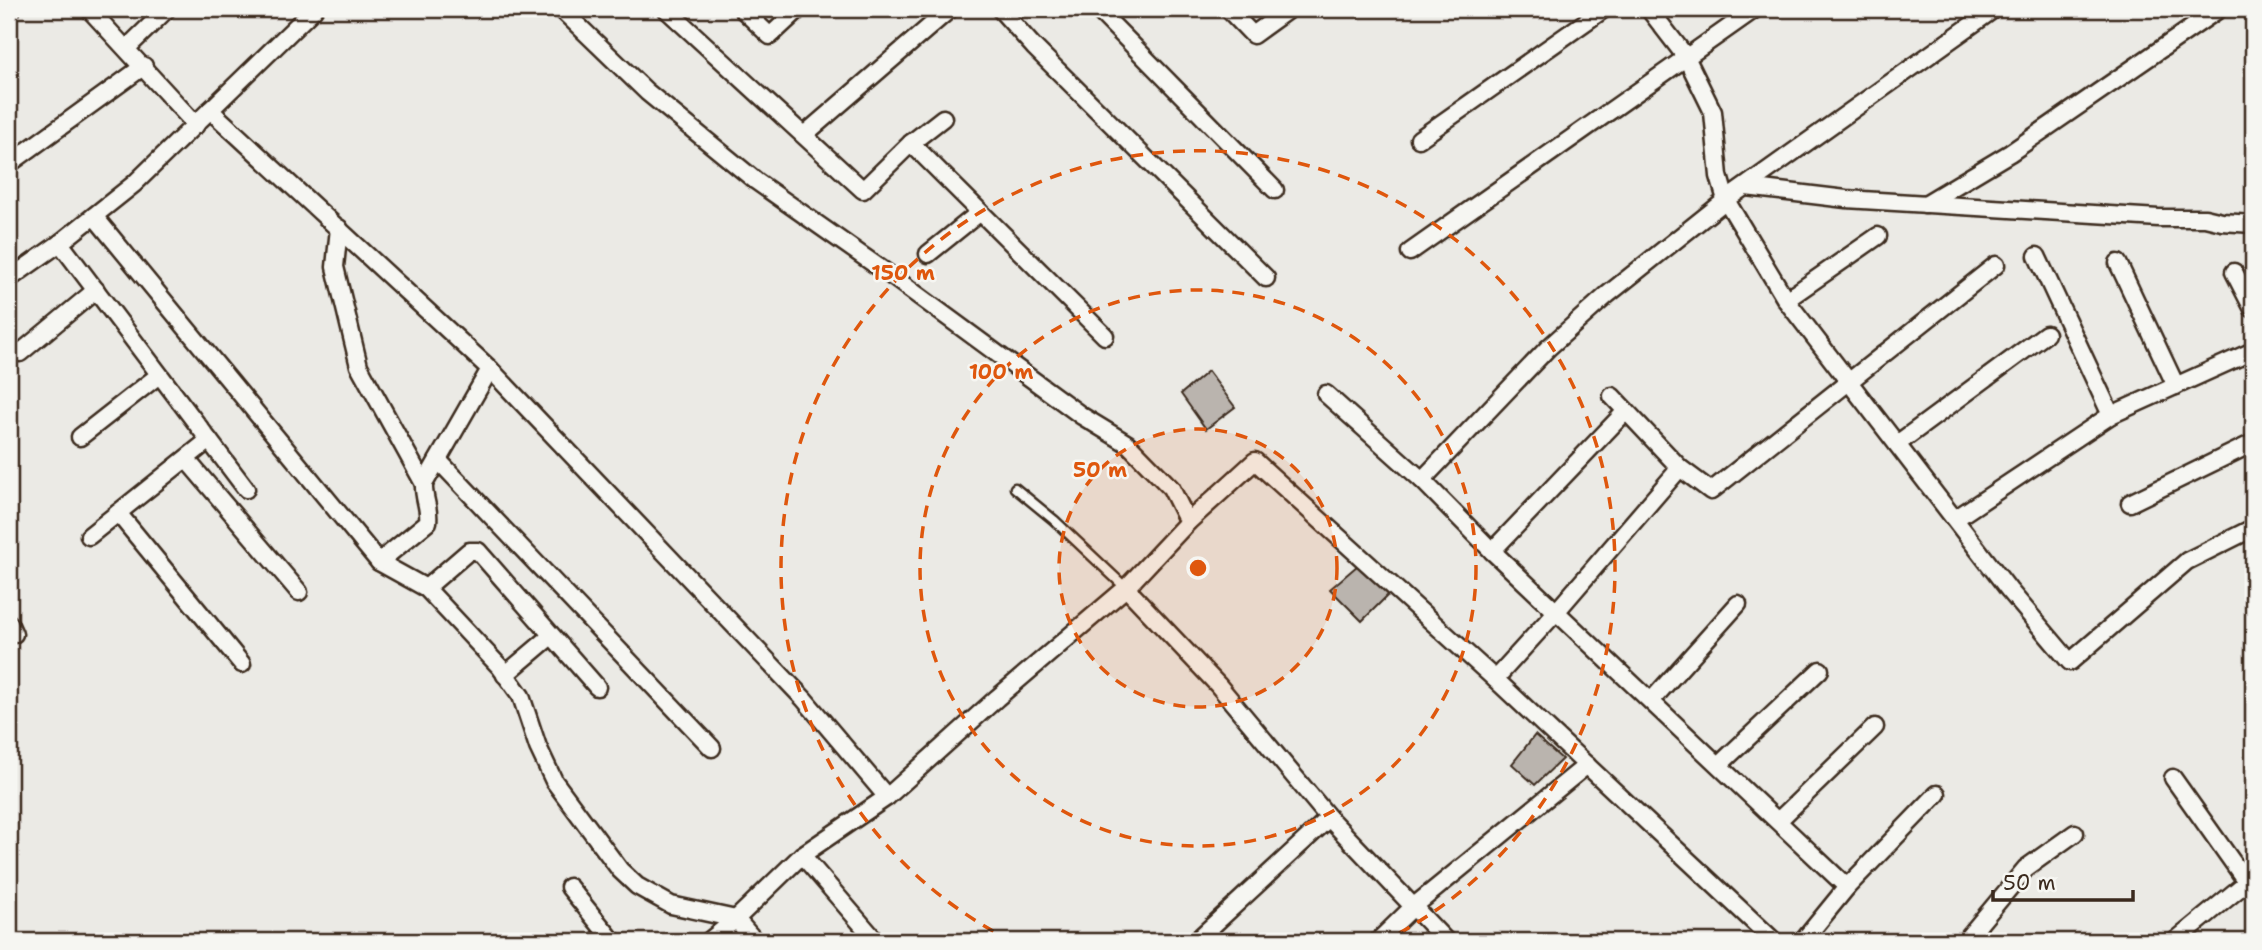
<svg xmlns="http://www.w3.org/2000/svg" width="2262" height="950" font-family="'Shantell Sans',sans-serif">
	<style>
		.building { fill: #bab4ae; stroke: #3b2a1e; stroke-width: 2 }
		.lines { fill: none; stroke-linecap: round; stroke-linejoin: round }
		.service-casing { stroke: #3b2a1e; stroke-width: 13 }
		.minor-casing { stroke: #3b2a1e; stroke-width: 21 }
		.service { stroke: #f6f6f2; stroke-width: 8 }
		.minor { stroke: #f6f6f2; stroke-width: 16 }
		.ring { fill: none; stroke: #df570d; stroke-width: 3.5; stroke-dasharray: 12 9 }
		.centre { fill: #df570d; stroke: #f6f6f2; stroke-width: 3.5 }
		.ring-label { font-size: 21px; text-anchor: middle; font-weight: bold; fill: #df570d; stroke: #f6f6f2; stroke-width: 5; stroke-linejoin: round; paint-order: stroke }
	</style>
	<rect width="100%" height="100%" fill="#ebeae5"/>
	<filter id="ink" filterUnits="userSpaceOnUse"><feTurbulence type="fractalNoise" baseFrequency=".0143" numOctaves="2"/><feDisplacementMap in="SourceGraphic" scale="14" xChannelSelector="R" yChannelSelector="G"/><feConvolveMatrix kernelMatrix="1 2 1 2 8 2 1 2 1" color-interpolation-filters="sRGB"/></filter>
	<g filter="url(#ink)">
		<g class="building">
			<polygon points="1208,371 1235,407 1206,429 1181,394"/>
			<polygon points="1358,565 1390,593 1362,621 1330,589"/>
			<polygon points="1535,735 1562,759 1535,785 1512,764"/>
		</g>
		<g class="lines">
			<defs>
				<polyline id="service" points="1015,488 1054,520 1126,588"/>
				<g id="minor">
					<polyline points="89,9 196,125"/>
					<polyline points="561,9 647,92 756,181 897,280 1082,416 1128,444 1171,488 1188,522"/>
					<polyline points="666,9 863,190 911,143 943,118"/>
					<polyline points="742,9 770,36 799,9"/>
					<polyline points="1000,9 1034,47 1266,278"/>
					<polyline points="1097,9 1275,190"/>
					<polyline points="1228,9 1253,35 1289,9"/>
					<polyline points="1649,9 1686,57 1713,112 1719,176 1726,200 1786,300 2009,590 2070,662 2187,561 2253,528"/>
					<polyline points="9,11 12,9"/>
					<polyline points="127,48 167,9"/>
					<polyline points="210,110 490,369 804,699 887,797"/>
					<polyline points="804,135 950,9"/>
					<polyline points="1419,139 1604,9"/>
					<polyline points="911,143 1105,336"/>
					<polyline points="9,164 144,66"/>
					<polyline points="1746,187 1846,199 2159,218 2205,218 2222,222 2253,224"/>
					<polyline points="1925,204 2010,153 2219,9"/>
					<polyline points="94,216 379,562 426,588 500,667 521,696 538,747 554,781 620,870 637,886 671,905 736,919 755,941"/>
					<polyline points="339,228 335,267 359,366 424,484"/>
					<polyline points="60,243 246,489"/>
					<polyline points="1410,252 1755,9"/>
					<polyline points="928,254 979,213"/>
					<polyline points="2037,256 2111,415"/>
					<polyline points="2118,263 2176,386"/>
					<polyline points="2234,272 2253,309"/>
					<polyline points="9,279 60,243 134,184 314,9"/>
					<polyline points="1786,300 1878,236"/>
					<polyline points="20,353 96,290"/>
					<polyline points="1326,394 1422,480 1492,551 1847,887"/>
					<polyline points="1612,396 1680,468 1711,491 1996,265"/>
					<polyline points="80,437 159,375"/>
					<polyline points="1897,444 2046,334"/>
					<polyline points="186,459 299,592"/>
					<polyline points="438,460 712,748"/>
					<polyline points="1422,480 1548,348 1607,295 1726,200 1994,9"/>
					<polyline points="2130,503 2253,443"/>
					<polyline points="118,513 242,664"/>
					<polyline points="1955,519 2111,415 2253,351"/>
					<polyline points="89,536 209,440"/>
					<polyline points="1492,551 1626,411"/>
					<path d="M379 562 428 522C430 508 423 498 424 484L490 369"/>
					<polyline points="426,588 469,551 478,551 597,687"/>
					<polyline points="1126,588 1218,685 1329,818 1446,941"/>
					<polyline points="9,623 14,634"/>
					<polyline points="505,675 551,636"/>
					<polyline points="1495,679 1556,612 1680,468"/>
					<polyline points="1651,701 1738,604"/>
					<polyline points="1719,765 1820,670"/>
					<polyline points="2173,778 2253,891"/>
					<polyline points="1778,821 1875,727"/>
					<polyline points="802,855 876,941"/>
					<polyline points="569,887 613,941"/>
					<polyline points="709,941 736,919 802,855 887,797 997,698 1126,588 1188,522 1255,461 1495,679 1774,941"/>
					<polyline points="1196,941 1329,818"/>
					<polyline points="1378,941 1413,907 1587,765"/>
					<polyline points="1803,941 1847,887 1937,794"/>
					<polyline points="1965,941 2026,868 2075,833"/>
					<polyline points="2175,941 2247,882"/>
				</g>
			</defs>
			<use href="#service" class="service-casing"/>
			<use href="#minor" class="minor-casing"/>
			<use href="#service" class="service"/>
			<use href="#minor" class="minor"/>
		</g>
	</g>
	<circle cx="1198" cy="568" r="139" fill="#df570d" fill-opacity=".12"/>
	<g class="ring">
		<circle cx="1198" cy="568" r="139"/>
		<circle cx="1198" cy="568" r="278"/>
		<path d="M1012 941A417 417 0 1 1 1384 941"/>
	</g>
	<circle cx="1198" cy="568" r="10" class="centre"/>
	<g class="ring-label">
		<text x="903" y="280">150 m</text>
		<text x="1001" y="379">100 m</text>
		<text x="1100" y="477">50 m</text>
	</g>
	<rect width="2262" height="950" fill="none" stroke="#f6f6f2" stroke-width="35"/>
	<rect x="18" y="18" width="2227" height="915" fill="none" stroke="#3b2a1e" stroke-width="2.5" filter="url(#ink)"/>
	<path d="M1993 890v10h140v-10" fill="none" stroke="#3b2a1e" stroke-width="3.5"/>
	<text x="2003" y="890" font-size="21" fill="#3b2a1e" stroke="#f6f6f2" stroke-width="5" paint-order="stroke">50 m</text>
</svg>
